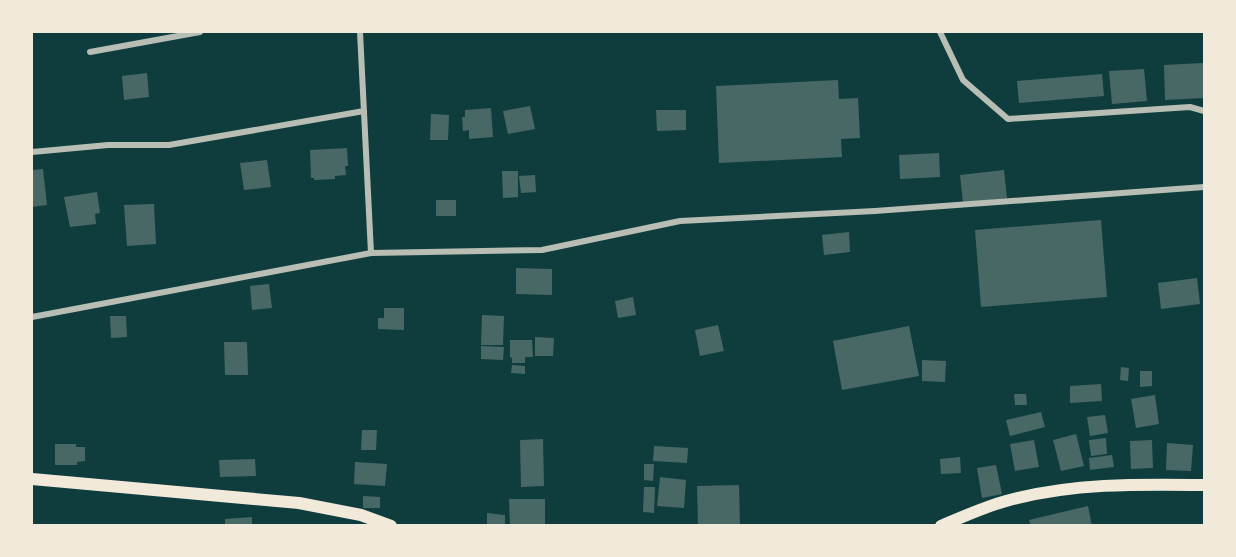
<svg xmlns="http://www.w3.org/2000/svg" width="1236" height="557" font-family="Commissioner,sans-serif">
	<style>
		.building { fill: #486865 }
		.lines { fill: none; stroke-linecap: round; stroke-linejoin: round }
		.minor { stroke: #b8beb3; stroke-width: 6 }
		.secondary { stroke: #f1e9da; stroke-width: 12 }
	</style>
	<rect width="100%" height="100%" fill="#0f3d3e"/>
	<g class="building">
		<polygon points="1203,63 1204,98 1165,100 1164,65"/>
		<polygon points="1144,69 1147,101 1112,104 1109,71"/>
		<polygon points="147,73 149,97 124,100 122,76"/>
		<polygon points="1102,74 1104,96 1019,103 1017,81"/>
		<polygon points="838,80 839,99 858,98 860,138 841,139 842,157 719,163 716,86"/>
		<polygon points="530,106 535,129 508,134 503,111"/>
		<polygon points="491,108 493,137 469,139 469,130 463,131 462,117 465,117 465,110"/>
		<polygon points="656,110 686,110 686,130 657,131"/>
		<polygon points="431,114 449,115 448,140 430,140"/>
		<polygon points="347,148 348,166 345,166 346,175 335,176 335,179 314,180 314,178 311,178 310,150"/>
		<polygon points="939,153 940,177 900,179 899,155"/>
		<polygon points="267,160 271,187 244,190 240,163"/>
		<polygon points="43,169 47,205 32,207 32,170"/>
		<polygon points="1004,170 1007,198 963,203 960,175"/>
		<polygon points="502,171 518,171 518,197 503,198"/>
		<polygon points="535,175 536,192 521,193 519,176"/>
		<polygon points="97,192 100,213 95,214 96,224 70,227 64,197"/>
		<rect x="436" y="200" width="20" height="16"/>
		<polygon points="154,204 156,244 127,246 124,205"/>
		<polygon points="1101,220 1107,297 981,307 975,230"/>
		<polygon points="849,232 850,252 824,255 822,235"/>
		<polygon points="516,268 552,269 552,295 516,294"/>
		<polygon points="1197,278 1200,304 1161,309 1158,283"/>
		<polygon points="269,284 272,308 252,310 250,286"/>
		<polygon points="633,297 636,315 618,318 615,301"/>
		<polygon points="384,308 404,308 404,330 378,329 378,318 384,318"/>
		<polygon points="482,315 504,316 503,345 481,345"/>
		<polygon points="110,316 126,316 127,337 111,338"/>
		<polygon points="718,325 724,351 700,356 695,330"/>
		<polygon points="909,326 919,376 842,390 833,341"/>
		<polygon points="535,337 554,338 553,356 535,356"/>
		<polygon points="510,340 532,340 533,357 525,357 525,363 512,363 512,358 510,357"/>
		<polygon points="224,342 247,342 248,375 225,375"/>
		<polygon points="481,346 504,347 503,360 481,359"/>
		<polygon points="922,360 946,361 945,382 922,381"/>
		<polygon points="512,365 525,366 525,374 511,373"/>
		<polygon points="1121,367 1129,368 1128,381 1120,380"/>
		<polygon points="1140,371 1152,371 1152,386 1140,387"/>
		<polygon points="1101,384 1102,401 1070,403 1070,386"/>
		<polygon points="1014,394 1026,394 1027,405 1015,405"/>
		<polygon points="1155,395 1159,424 1136,428 1131,399"/>
		<polygon points="1041,412 1045,427 1010,436 1006,420"/>
		<polygon points="1105,415 1108,433 1090,436 1087,417"/>
		<polygon points="362,430 377,430 376,450 361,450"/>
		<polygon points="1076,434 1084,466 1061,471 1053,440"/>
		<polygon points="1106,438 1107,454 1091,456 1089,440"/>
		<polygon points="543,439 544,486 521,487 520,440"/>
		<polygon points="1034,440 1039,467 1015,471 1010,444"/>
		<polygon points="1152,440 1153,468 1131,469 1130,441"/>
		<polygon points="1167,443 1193,445 1191,471 1166,470"/>
		<polygon points="55,444 76,444 76,447 85,447 85,461 77,462 77,465 55,465"/>
		<polygon points="654,446 688,448 687,463 653,461"/>
		<polygon points="1112,455 1114,467 1090,470 1089,458"/>
		<polygon points="960,457 961,473 941,474 940,459"/>
		<polygon points="255,459 256,476 220,477 219,460"/>
		<polygon points="355,462 387,464 385,486 354,484"/>
		<polygon points="644,464 654,464 653,481 644,480"/>
		<polygon points="996,465 1002,494 982,498 977,468"/>
		<polygon points="660,477 686,480 684,508 657,506"/>
		<polygon points="739,485 740,526 698,526 697,486"/>
		<polygon points="644,487 655,487 654,513 643,512"/>
		<polygon points="363,496 380,497 380,508 363,508"/>
		<polygon points="509,499 545,499 545,526 510,526"/>
		<polygon points="1088,506 1092,526 1031,526 1029,520"/>
		<polygon points="487,513 505,515 505,526 487,526"/>
		<polygon points="252,517 252,526 225,526 225,519"/>
	</g>
	<g class="lines">
		<g class="minor">
			<polyline points="360,32 371,253"/>
			<polyline points="940,32 963,80 1008,119 1190,107 1204,111"/>
			<polyline points="90,52 200,32"/>
			<polyline points="32,152 108,145 169,145 364,111"/>
			<polyline points="32,317 371,253 542,250 680,221 875,211 1204,187"/>
		</g>
		<g class="secondary">
			<polyline points="32,479 299,503 361,515 391,526"/>
			<path d="M941 526C962 517 984 507 1006 501 1070 483 1138 484 1204 485"/>
		</g>
	</g>
	<rect width="1236" height="557" fill="none" stroke="#f1e9da" stroke-width="66"/>
</svg>
